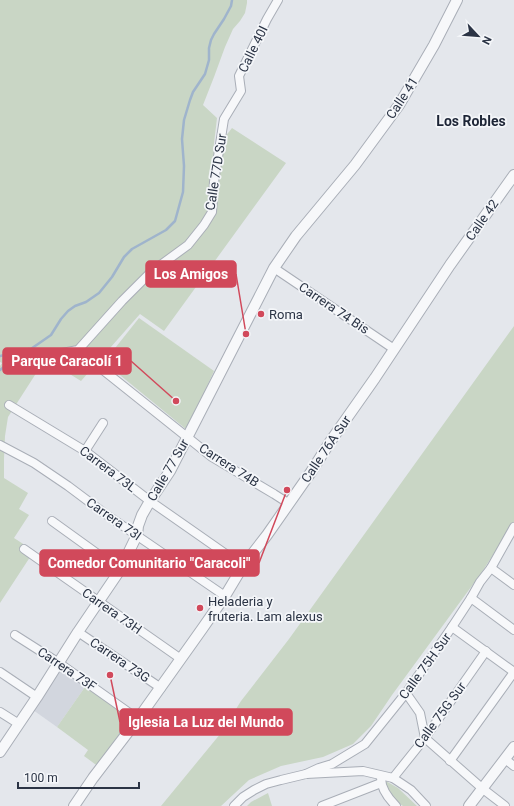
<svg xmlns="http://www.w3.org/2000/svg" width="514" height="806" font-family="Roboto,sans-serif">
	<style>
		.built { fill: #d2d6de }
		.green { fill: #c9d6c5 }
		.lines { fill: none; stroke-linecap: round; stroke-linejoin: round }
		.stream { stroke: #9fb4cc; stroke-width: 2.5 }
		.minor-casing { stroke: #a9aeb7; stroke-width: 10 }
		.tertiary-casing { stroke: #a9aeb7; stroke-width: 12 }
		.minor { stroke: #f7f8fa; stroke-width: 8 }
		.tertiary { stroke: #f7f8fa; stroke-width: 10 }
		.poi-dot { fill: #d1495b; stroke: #f4f6f9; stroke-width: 1.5 }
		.labels { text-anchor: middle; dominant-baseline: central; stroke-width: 3.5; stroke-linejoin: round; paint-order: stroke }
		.street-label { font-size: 13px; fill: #2b3445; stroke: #f4f6f9 }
		.poi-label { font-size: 13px; fill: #2b3445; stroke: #f4f6f9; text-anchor: start }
		.neighbourhood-label { font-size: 14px; font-weight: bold; fill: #1d2536; stroke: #f4f6f9 }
		.leader { fill: none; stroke: #d1495b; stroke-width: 1.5 }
		.callout-dot { fill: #d1495b; stroke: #f4f6f9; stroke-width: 1.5 }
		.callout { fill: #d1495b; stroke: #d1495b; stroke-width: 1.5 }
		.callout-label { font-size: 14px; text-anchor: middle; font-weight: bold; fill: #fff }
	</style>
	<rect width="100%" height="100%" fill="#e4e7ec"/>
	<polygon class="built" points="60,670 85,687 57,727 33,710"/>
	<g class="green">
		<polygon points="0,0 247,0 247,3 245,13 240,21 233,29 225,47 214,77 203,105 217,118 213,152 232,128 286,163 164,331 140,314 81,381 47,360 35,375 8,417 5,436 4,459 4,478 28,493 19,509 29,515 14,538 34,551 0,603 0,366 2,363 0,362"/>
		<polygon points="139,318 214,371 187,430 104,362"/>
		<polygon points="514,326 514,522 482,572 392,695 371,726 353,744 323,757 281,766 249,780 221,806 161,806 221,733 241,701 289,639"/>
		<polygon points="85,687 134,720 99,767 84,756 88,750 57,727"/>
		<polygon points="384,780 398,788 417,806 403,806 400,804 390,796"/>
		<polygon points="268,793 272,806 247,806 251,802"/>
	</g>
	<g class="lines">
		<g class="stream">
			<polyline points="0,356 29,349"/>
			<polyline points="0,370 11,361 25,353 51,335 61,319 68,311 75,306 86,302 99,293 112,277 124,257 132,249 166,230 175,221 183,192 184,166 182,139 184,120 190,100 193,92 205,74 209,60 209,48 211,40 214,34 224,19 231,6 232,0"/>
		</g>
		<defs>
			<g id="minor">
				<polyline points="274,268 394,349"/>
				<polyline points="78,350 212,457 274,494 288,503"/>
				<polyline points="20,366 46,356 78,350 122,301 151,272 188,245 204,225 212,212 214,182 224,119 241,91 239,76 267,19 278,0"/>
				<polyline points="9,405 85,451 150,501 243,566"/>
				<polyline points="0,445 34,463 68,486 104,513 225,596"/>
				<polyline points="85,451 103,423"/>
				<polyline points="52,521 120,570"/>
				<polyline points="24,549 181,659"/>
				<polyline points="491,568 514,585"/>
				<polyline points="471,598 514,630"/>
				<polyline points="452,627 514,672"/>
				<polyline points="78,632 161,688"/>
				<polyline points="15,635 59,663 138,719"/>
				<polyline points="0,672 37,697"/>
				<polyline points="406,693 420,713 425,738 483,789 505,806"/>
				<polyline points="0,712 19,724"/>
				<polyline points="505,759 514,766"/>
				<polyline points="450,761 514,672"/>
				<polyline points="306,774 319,768 332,764 365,744 406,693 452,627 471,598 480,582 491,568 514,527"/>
				<path d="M381 778C381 788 389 799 396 806"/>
				<polyline points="393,778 425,738 486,651"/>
				<polyline points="234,806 243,797 254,790 266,784 281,780 306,774 363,771 393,778 411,790 426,806"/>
				<polyline points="322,806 381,783"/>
			</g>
			<g id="tertiary">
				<polyline points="0,752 37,697 78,632 120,570 137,535 138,526 142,515 150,501 170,471 274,268 296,236 355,165 399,105 434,45 457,0"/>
				<polyline points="74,806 93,778 138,719 202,629 225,596 243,566 267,535 311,472 330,442 375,378 450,265 514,175"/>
				<polyline points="469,806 514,747"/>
			</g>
		</defs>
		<use href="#minor" class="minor-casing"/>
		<use href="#tertiary" class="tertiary-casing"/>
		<use href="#minor" class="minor"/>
		<use href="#tertiary" class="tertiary"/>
	</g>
	<g class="poi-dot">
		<circle cx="261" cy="314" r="4"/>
		<circle cx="200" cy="608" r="4"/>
	</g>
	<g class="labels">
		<g class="street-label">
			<text transform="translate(253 49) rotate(-64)">Calle 40I</text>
			<text transform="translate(402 98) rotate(-57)">Calle 41</text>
			<text transform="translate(216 172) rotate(-81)">Calle 77D Sur</text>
			<text transform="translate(482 220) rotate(-55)">Calle 42</text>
			<text transform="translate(334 308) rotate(34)">Carrera 74 Bis</text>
			<text transform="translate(326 449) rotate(-56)">Calle 76A Sur</text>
			<text transform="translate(229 465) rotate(33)">Carrera 74B</text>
			<text transform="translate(108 469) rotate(37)">Carrera 73L</text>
			<text transform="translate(168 470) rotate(-60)">Calle 77 Sur</text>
			<text transform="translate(114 519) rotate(35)">Carrera 73I</text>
			<text transform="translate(112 611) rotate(35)">Carrera 73H</text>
			<text transform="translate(120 660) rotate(34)">Carrera 73G</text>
			<text transform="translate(425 666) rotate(-54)">Calle 75H Sur</text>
			<text transform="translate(67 669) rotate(34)">Carrera 73F</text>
			<text transform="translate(440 715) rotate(-54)">Calle 75G Sur</text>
		</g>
		<g class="poi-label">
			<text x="269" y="314">Roma</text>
			<text x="208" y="601">Heladeria y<tspan x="208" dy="15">fruteria. Lam alexus</tspan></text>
		</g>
		<g class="neighbourhood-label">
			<text x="471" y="121">Los Robles</text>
		</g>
	</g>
	<path class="leader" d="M246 334L236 274M176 401L131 361M287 490L259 563M110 675L120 722"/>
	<g class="callout-dot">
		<circle cx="246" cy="334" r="4"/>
		<circle cx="176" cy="401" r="4"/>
		<circle cx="287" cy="490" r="4"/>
		<circle cx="110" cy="675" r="4"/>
	</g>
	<g class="callout">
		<rect x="146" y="261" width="90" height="26" rx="4"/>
		<rect x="3" y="348" width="128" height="26" rx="4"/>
		<rect x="40" y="550" width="219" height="26" rx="4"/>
		<rect x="120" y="709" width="172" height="26" rx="4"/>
	</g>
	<g class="callout-label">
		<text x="191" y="279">Los Amigos</text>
		<text x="67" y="366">Parque Caracolí 1</text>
		<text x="149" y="568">Comedor Comunitario "Caracoli"</text>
		<text x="206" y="727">Iglesia La Luz del Mundo</text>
	</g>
	<g transform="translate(478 36) rotate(116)" stroke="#f4f6f9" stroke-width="3" paint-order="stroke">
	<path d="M0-3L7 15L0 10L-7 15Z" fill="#2b3445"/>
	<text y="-6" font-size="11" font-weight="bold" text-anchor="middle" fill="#2b3445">N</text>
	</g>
	<path d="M18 782v6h121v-6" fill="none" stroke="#2b3445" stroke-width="2"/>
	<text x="24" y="782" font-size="12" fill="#2b3445" stroke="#f4f6f9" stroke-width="3" paint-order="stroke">100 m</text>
</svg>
